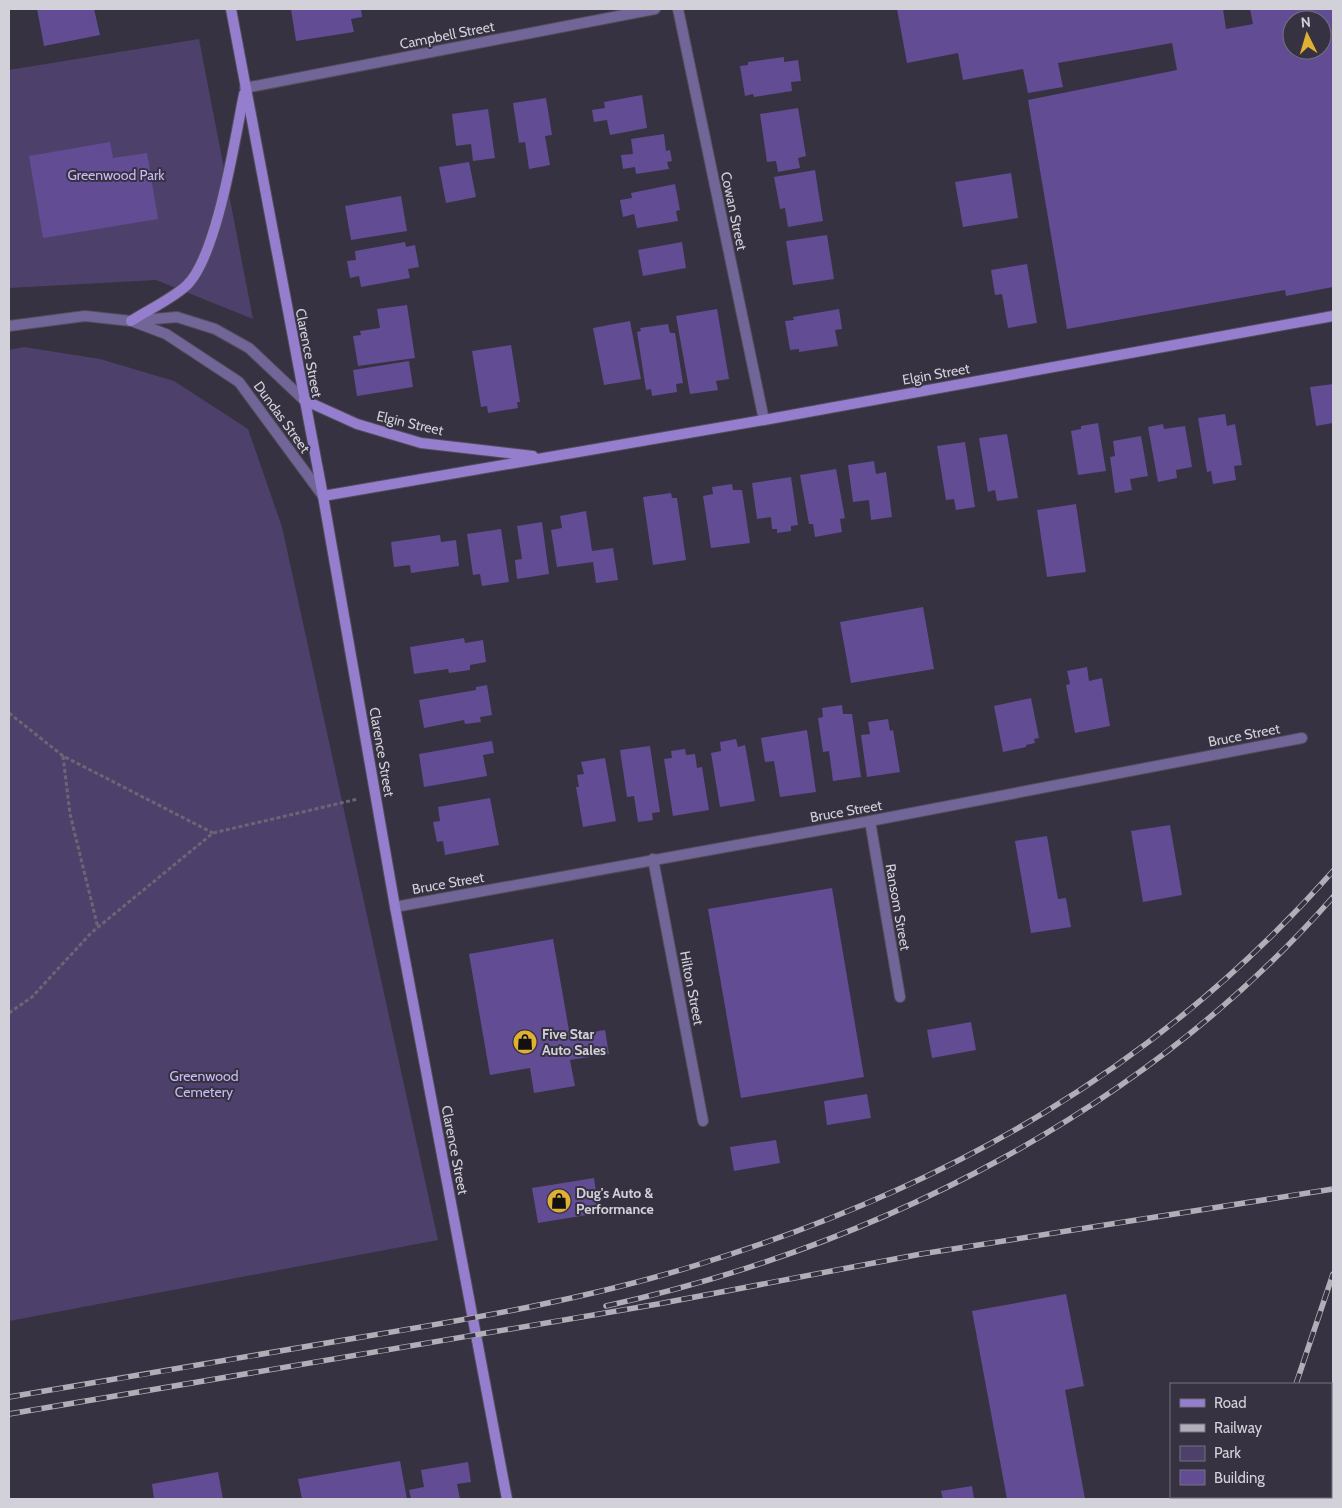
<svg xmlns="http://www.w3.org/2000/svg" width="1342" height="1508" font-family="Cabin,sans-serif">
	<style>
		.green { fill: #4d416c }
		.building { fill: #624c94; fill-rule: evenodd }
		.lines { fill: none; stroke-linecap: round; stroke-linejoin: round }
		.minor-casing { stroke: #524e5c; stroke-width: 12 }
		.tertiary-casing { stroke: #524e5c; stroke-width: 12 }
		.secondary-casing { stroke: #524e5c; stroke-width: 12 }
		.path { stroke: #6a6673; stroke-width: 3; stroke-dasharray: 4 2.5; stroke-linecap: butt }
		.minor { stroke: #726597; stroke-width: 10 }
		.tertiary { stroke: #726597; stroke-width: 10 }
		.secondary { stroke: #957ece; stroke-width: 10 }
		.rail-casing { stroke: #b1aeb8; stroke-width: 5.5 }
		.rail { stroke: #363241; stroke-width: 4; stroke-dasharray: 11; stroke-linecap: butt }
		.labels { text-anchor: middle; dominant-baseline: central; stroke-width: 4; stroke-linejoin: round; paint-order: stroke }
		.street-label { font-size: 14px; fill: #d2d0d9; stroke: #363241 }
		.park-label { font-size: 14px; fill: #c8b9f6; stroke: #363241 }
		.poi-label { font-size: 14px; font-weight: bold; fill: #d2d0d9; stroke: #363241; text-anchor: start }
	</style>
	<rect width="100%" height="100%" fill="#363241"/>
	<g class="green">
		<polygon points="199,39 253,319 156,280 9,288 9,70"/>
		<polygon points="24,347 100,359 174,381 248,429 282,527 438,1240 9,1321 9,350"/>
	</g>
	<g class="building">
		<polygon points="37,9 94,9 100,35 44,46"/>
		<polygon points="291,9 361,9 362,17 351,19 354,32 296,41"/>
		<path d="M897 9H1223L1226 29 1253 24 1250 9H1333V287L1286 296 1285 290 1067 329 1028 100 1177 70 1172 43 1058 63 1063 87 1028 93 1023 69 963 80 958 53 907 63ZM1292 20H1322V50H1292Z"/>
		<polygon points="784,57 784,62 798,60 801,81 791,82 792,91 754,97 753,94 745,96 740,66 748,65 748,62"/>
		<polygon points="642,95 647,128 610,135 607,120 594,122 592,110 605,108 604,102"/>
		<polygon points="546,98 552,135 545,136 550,165 529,169 525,142 519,143 513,103"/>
		<polygon points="798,108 806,156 798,158 800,168 778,172 776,161 767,162 760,114"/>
		<polygon points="488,109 495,158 473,161 471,144 456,146 452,114"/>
		<polygon points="664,134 666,151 670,150 672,161 667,162 669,169 636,174 635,167 623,169 621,155 633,154 631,139"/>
		<polygon points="110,142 113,158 147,153 158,219 43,238 29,156"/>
		<polygon points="469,162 476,197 446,203 439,167"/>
		<polygon points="815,170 823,221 788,227 785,208 780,209 774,177"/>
		<polygon points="1011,173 1018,218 963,227 955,182"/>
		<polygon points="675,184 680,210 676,211 678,221 637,228 634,214 623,217 620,200 632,198 631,193"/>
		<polygon points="401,196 407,231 351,240 345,206"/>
		<polygon points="827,235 834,279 793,285 786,241"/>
		<polygon points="405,242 406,247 415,245 419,267 408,269 410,278 361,287 359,276 350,278 347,261 356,260 355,251"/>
		<polygon points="682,242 686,268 643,276 638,250"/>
		<polygon points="1027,264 1037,323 1008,328 1002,294 995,295 991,270"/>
		<polygon points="407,305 415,358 358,366 353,336 361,335 360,331 380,328 377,309"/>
		<polygon points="717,309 729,379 716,381 718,390 690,394 676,316"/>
		<polygon points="839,309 842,329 835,330 838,346 799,352 799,349 790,350 785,321 794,320 793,317"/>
		<polygon points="630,321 641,379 604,385 593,328"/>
		<polygon points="668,324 670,333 675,333 683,383 676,384 677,392 652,396 651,389 646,390 637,332 641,331 640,328"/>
		<polygon points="511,345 520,402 517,402 518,408 488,413 487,406 481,407 472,351"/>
		<polygon points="409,361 413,387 357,396 353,370"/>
		<polygon points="1333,384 1333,423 1316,426 1310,387"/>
		<polygon points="1225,414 1227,426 1235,424 1242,465 1234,466 1236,480 1213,484 1211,471 1207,472 1198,418"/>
		<polygon points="1098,423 1106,471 1078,475 1071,431 1081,429 1081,426"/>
		<polygon points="1163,424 1164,429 1185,426 1192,467 1176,470 1177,478 1158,482 1148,427"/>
		<polygon points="1007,434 1018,498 997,501 995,490 988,492 979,438"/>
		<polygon points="1141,436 1148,476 1130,479 1132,490 1115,493 1110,457 1115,456 1113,441"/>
		<polygon points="965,442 975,507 956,510 954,499 946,500 937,446"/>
		<polygon points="874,461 876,474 886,472 892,517 871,520 869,500 853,502 848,465"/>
		<polygon points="836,469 845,518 840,519 842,532 815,537 813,524 809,524 800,475"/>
		<polygon points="791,477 798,525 791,526 791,531 777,533 777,529 772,529 771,517 757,519 752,483"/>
		<polygon points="732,484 733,490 742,490 750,543 711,548 703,496 713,494 712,487"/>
		<polygon points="671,493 672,498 677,498 686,560 653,565 643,497"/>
		<polygon points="1076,504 1086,572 1047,577 1037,510"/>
		<polygon points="586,511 592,551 613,548 618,580 596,583 593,562 557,567 551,530 562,528 560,516"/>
		<polygon points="542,522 549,574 517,579 515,560 522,559 517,526"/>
		<polygon points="501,529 509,582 482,586 480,574 473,575 467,534"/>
		<polygon points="440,535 441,542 456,540 459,566 411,573 410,565 394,567 391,542"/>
		<polygon points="923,607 934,669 851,683 840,622"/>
		<polygon points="464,638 465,643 483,640 486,662 470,665 470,670 449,673 448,669 414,674 410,647"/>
		<polygon points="1087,667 1089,681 1102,678 1110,726 1075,733 1066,685 1070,684 1067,671"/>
		<polygon points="487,685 492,715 480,717 481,722 465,724 464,720 424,728 419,700 476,690 476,687"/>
		<polygon points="1031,698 1039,738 1034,739 1035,743 1026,745 1026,747 1003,752 994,706"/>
		<polygon points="842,705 843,714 852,714 861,777 833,781 829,751 823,752 818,718 823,717 822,708"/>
		<polygon points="888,719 890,731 893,730 900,772 867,777 861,735 870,734 868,722"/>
		<polygon points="807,730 816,792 780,797 774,761 765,762 761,738"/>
		<polygon points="736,739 738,747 745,745 755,801 720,807 711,753 721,751 720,742"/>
		<polygon points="492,741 494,753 483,755 487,776 424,787 419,754"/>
		<polygon points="650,746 660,812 652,813 653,820 638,822 634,796 627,797 620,750"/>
		<polygon points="685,749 686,755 695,754 697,768 702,767 709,810 673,816 664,759 672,758 671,751"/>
		<polygon points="605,758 616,821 583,827 576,787 579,787 577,775 584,774 581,762"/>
		<polygon points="490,798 499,845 445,855 443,841 437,842 433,822 440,821 438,807"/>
		<polygon points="1170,825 1182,895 1143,902 1131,831"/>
		<polygon points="1047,836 1058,899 1066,898 1071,927 1031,933 1015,841"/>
		<polygon points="832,888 864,1077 741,1098 708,909"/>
		<polygon points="553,939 570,1036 605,1030 609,1054 570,1060 575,1086 534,1093 530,1068 490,1075 469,954"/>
		<polygon points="971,1022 976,1050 932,1058 927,1030"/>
		<polygon points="867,1094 871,1118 827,1125 824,1101"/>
		<polygon points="776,1140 780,1163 734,1171 730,1147"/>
		<polygon points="594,1178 599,1213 538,1223 532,1188"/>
		<polygon points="1066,1294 1084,1386 1065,1390 1085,1499 1007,1499 972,1311"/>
		<polygon points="1333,1389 1333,1499 1328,1499 1327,1497 1331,1497 1331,1396"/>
		<polygon points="400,1461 407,1499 302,1499 298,1479"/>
		<polygon points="468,1462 471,1482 457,1484 460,1499 411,1499 409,1490 424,1487 421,1470"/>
		<polygon points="218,1472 223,1499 154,1499 152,1484"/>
		<polygon points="972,1486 974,1499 943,1499 941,1491"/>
	</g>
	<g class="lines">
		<defs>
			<g id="minor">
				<polyline points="678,9 764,420"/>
				<polyline points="245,88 655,9"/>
				<polyline points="870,821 900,997"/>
				<polyline points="653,859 703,1121"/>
				<polyline points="395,907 870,821 1302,738"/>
			</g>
			<g id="tertiary">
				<polyline points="134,322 166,334 239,382 323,496"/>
				<polyline points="9,326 85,316 131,321 177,317 215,329 249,348 304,400"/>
			</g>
			<g id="secondary">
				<polyline points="231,9 323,496 395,907 507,1499"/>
				<path d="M131 321C148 310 170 300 186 286 217 258 235 138 244 94"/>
				<polyline points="304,400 357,424 421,443 533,456"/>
				<polyline points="323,496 764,420 1333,316"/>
			</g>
		</defs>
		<use href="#minor" class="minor-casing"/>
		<use href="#tertiary" class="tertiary-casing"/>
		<use href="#secondary" class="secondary-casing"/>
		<g class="path">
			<polyline points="9,713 63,756 213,833"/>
			<polyline points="63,756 70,814 98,928"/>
			<polyline points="9,1013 32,997 91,933 213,833 358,799"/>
		</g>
		<use href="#minor" class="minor"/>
		<use href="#tertiary" class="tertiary"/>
		<use href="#secondary" class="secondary"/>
		<defs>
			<g id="rail">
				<path d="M606 1306C879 1246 1147 1109 1333 897"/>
				<polyline points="1296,1384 1333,1274"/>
				<path d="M9 1397C124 1378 240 1358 356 1338 471 1319 588 1299 700 1264 949 1187 1160 1067 1333 871"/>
				<polyline points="9,1414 658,1304 921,1254 1333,1189"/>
				<polyline points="1257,1499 1258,1497"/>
			</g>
		</defs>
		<use href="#rail" class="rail-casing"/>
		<use href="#rail" class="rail"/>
	</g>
	<defs>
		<symbol id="shop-disc" viewBox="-11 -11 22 22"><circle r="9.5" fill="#e0b034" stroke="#363241"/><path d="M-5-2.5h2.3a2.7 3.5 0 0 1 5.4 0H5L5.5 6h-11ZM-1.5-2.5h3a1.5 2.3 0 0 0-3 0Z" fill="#111"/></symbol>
	</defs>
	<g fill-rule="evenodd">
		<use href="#shop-disc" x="511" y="1028" width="28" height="28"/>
		<use href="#shop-disc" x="545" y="1187" width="28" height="28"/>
	</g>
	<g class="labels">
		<g class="street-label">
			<text transform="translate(447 35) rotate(-11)">Campbell Street</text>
			<text transform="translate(734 211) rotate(78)">Cowan Street</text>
			<text transform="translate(309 353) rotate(79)">Clarence Street</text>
			<text transform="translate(936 374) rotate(-10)">Elgin Street</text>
			<text transform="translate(282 417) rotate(54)">Dundas Street</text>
			<text transform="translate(410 423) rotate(13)">Elgin Street</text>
			<text transform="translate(1244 735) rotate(-11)">Bruce Street</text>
			<text transform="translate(382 752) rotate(80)">Clarence Street</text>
			<text transform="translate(846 811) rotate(-10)">Bruce Street</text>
			<text transform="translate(448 883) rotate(-10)">Bruce Street</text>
			<text transform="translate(898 907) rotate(80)">Ransom Street</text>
			<text transform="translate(692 988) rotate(79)">Hilton Street</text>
			<text transform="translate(455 1150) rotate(79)">Clarence Street</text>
		</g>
		<g class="park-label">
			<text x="116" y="175">Greenwood Park</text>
			<text x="204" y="1076">Greenwood<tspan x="204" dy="16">Cemetery</tspan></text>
		</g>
		<g class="poi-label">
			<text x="542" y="1034">Five Star<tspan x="542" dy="16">Auto Sales</tspan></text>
			<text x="576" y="1193">Dug's Auto &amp;<tspan x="576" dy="16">Performance</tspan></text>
		</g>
	</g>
	<rect width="1342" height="1508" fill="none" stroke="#d2d0d9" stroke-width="20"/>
	<rect x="1170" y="1383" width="162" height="115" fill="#363241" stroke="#74717e"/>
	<rect x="1180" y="1399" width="25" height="8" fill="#957ece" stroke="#74717e"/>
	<text x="1214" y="1408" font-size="15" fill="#d2d0d9">Road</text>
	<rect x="1180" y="1424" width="25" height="8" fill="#b1aeb8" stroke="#74717e"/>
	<text x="1214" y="1433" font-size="15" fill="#d2d0d9">Railway</text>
	<rect x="1180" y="1446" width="25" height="15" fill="#4d416c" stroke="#74717e"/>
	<text x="1214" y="1458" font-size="15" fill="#d2d0d9">Park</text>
	<rect x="1180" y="1470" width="25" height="15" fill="#624c94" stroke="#74717e"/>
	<text x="1214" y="1483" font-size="15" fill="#d2d0d9">Building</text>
	<g transform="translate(1307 35) rotate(355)"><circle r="24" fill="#363241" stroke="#74717e"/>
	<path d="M0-4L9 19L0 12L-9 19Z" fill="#e0b034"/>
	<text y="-8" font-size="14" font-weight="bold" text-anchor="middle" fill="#d2d0d9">N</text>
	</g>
</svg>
